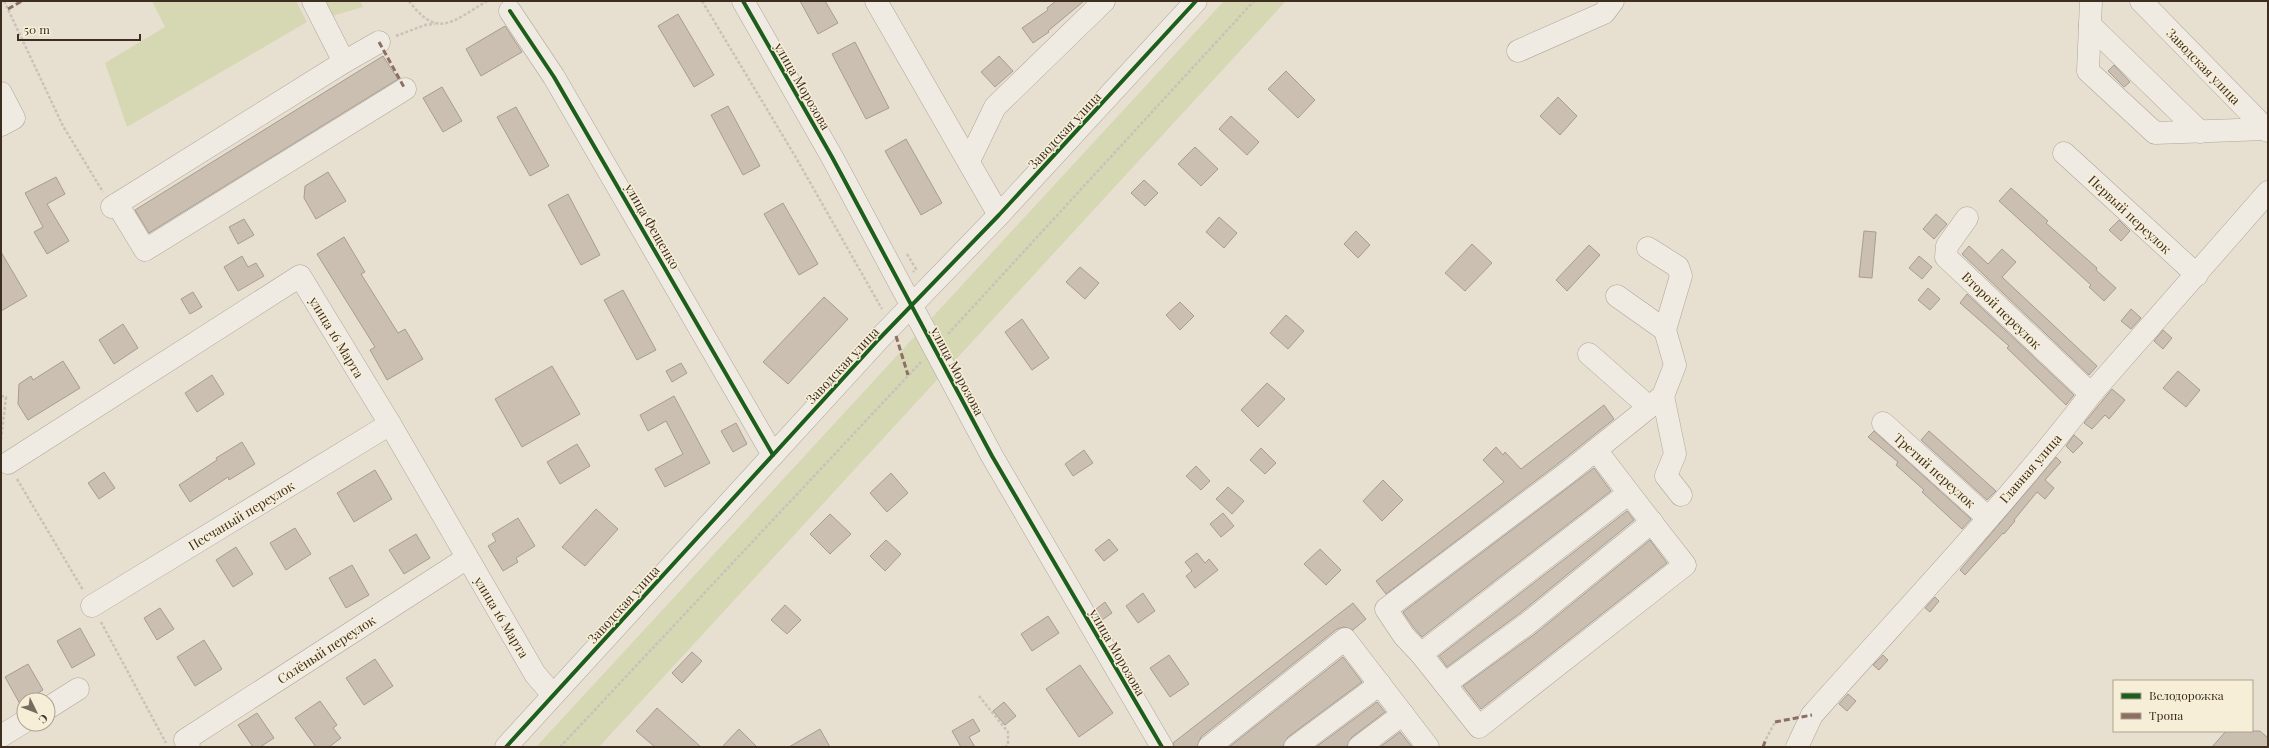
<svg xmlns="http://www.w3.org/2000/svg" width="2269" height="748" font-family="'Playfair Display',serif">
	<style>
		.green { fill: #d6d7b3 }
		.building { fill: #cbbfb2; stroke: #a89c90 }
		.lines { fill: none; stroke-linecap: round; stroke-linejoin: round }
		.minor-casing { stroke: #ada599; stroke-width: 23 }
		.path { stroke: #c8c2b9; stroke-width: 2.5; stroke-dasharray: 3 2; stroke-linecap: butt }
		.minor { stroke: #efebe3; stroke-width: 22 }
		.quiet { stroke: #8d6e63; stroke-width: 3; stroke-dasharray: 6 3; stroke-linecap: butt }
		.cycleway-casing { stroke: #f7eed8; stroke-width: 6 }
		.cycleway { stroke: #1b5e20; stroke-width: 4 }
		.labels { text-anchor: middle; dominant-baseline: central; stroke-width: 3; stroke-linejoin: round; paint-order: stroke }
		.street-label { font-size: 13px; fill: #3d2e20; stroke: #f7eed8 }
	</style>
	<rect width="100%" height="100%" fill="#e7e0d1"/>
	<g class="green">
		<polygon points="152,1 296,1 307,22 127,127 105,63 165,27"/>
		<polygon points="324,1 360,1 363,7 332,16"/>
		<polygon points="1224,1 1286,1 599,747 536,747"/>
	</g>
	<g class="building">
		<polygon points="800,1 825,1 838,23 818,34"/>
		<polygon points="1056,1 1084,1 1048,31 1049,32 1033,43 1022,28 1048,10 1047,8"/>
		<polygon points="678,14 714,75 694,87 658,26"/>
		<polygon points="505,26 522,52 481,76 466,49"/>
		<polygon points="855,42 889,108 866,119 832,54"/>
		<polygon points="383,56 398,79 149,233 135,210"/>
		<polygon points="999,56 1013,71 995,87 981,72"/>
		<polygon points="2114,65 2130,82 2124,87 2108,71"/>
		<polygon points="1286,71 1315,100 1298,118 1268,89"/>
		<polygon points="442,87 462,121 443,132 423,98"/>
		<polygon points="1558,97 1577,116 1560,135 1540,116"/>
		<polygon points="728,106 760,166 743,175 711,115"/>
		<polygon points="516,107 549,166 530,176 497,117"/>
		<polygon points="1231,116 1259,142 1247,155 1219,129"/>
		<polygon points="906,139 942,203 921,215 885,151"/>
		<polygon points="1195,147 1218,169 1201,186 1178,164"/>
		<polygon points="328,172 346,201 316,219 304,198 305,186"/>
		<polygon points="56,177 65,194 47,204 69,241 47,254 34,232 43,227 25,193"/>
		<polygon points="1144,180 1158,193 1145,206 1131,193"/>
		<polygon points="2011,188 2048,221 2046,223 2097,268 2096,270 2116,288 2104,301 2089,287 2091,285 1999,201"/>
		<polygon points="568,194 600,255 581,265 548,205"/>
		<polygon points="783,203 818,264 799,275 764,214"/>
		<polygon points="1936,214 1947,224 1934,239 1923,229"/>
		<polygon points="1219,217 1237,233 1224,248 1206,232"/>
		<polygon points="244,219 254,235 238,244 229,227"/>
		<polygon points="2119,220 2130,231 2121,241 2109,230"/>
		<polygon points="1356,231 1370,245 1358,258 1344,244"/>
		<polygon points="1864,231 1876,232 1872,278 1859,277"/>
		<polygon points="344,237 365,272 361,274 398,333 405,329 423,359 387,380 370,350 375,347 317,254"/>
		<polygon points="1472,244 1492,263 1465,291 1445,273"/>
		<polygon points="1589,245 1600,255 1567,291 1556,280"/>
		<polygon points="1969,246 1988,264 2002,249 2016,262 2002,277 2097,366 2089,375 1962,254"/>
		<polygon points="1,252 27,296 1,311"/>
		<polygon points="242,256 248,267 256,263 264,276 238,291 224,267"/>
		<polygon points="1919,256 1932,267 1922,279 1909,268"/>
		<polygon points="1080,267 1099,283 1085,299 1066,282"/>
		<polygon points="1928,288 1940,299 1930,310 1918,300"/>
		<polygon points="623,290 656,350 637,360 604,300"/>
		<polygon points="193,292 202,307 190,314 181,299"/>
		<polygon points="1967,294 2074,395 2066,405 2007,348 2009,346 1960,303"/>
		<polygon points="824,297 848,319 788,384 763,362"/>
		<polygon points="1180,302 1194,316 1180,330 1166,315"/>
		<polygon points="2131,309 2141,318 2131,329 2121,321"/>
		<polygon points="1286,315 1304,331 1288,349 1270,333"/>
		<polygon points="1022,319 1049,358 1032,370 1005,332"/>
		<polygon points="123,324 138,348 114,364 99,340"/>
		<polygon points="2163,330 2172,338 2163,349 2154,341"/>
		<polygon points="63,361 80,388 28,420 18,404 19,384 31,376 33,380"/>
		<polygon points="681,363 687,373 672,382 666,371"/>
		<polygon points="552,366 580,414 522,447 495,399"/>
		<polygon points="2178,371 2200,390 2186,407 2163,388"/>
		<polygon points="212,375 224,394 197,412 185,393"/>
		<polygon points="1267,383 1285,399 1258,427 1241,410"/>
		<polygon points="2112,389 2125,400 2109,419 2105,415 2092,429 2084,423"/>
		<polygon points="674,396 710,463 665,487 655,469 683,454 666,421 648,431 640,415"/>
		<polygon points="1604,405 1614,419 1559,463 1386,594 1376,581 1504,482 1483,460 1496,447 1503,455 1505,452 1521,469"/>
		<polygon points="736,423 747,444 733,452 721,431"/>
		<polygon points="1874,431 1971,519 1962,529 1922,492 1924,490 1896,465 1898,462 1868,437"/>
		<polygon points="1929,431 1996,491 1987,500 1921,440"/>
		<polygon points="2074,435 2083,443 2073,453 2066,446"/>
		<polygon points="242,442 255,464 229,480 228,477 190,502 179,485 217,460 216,458"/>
		<polygon points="577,444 590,466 560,484 547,462"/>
		<polygon points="1261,448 1276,463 1265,474 1250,460"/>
		<polygon points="1084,450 1093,463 1073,476 1065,464"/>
		<polygon points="2056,457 2061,462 2045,480 2054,488 2045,499 2037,492 2014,520 2015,521 2004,534 2003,533 1965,575 1960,570"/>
		<polygon points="1196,466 1210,481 1201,490 1186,476"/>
		<polygon points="1594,468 1611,491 1422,637 1414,628 1403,612"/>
		<polygon points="375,470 392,499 354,522 337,493"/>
		<polygon points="104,472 115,488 99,499 88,483"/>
		<polygon points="891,473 908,493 887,512 870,493"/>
		<polygon points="1383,480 1403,500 1382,521 1363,501"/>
		<polygon points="1228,487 1244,501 1232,514 1216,499"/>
		<polygon points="596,509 618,529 585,566 562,547"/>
		<polygon points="1627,511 1634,520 1519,614 1447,667 1439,656"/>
		<polygon points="1223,513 1234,526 1221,537 1210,524"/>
		<polygon points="830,514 851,534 830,554 810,534"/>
		<polygon points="518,518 535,546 516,558 518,562 503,571 488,546 496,541 492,534"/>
		<polygon points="295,528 311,554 286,570 270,543"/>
		<polygon points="416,534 430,558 404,574 389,550"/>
		<polygon points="1109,539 1118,550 1104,561 1095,550"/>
		<polygon points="886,540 901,554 885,571 870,556"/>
		<polygon points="1650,540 1667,563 1481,709 1463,686 1535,634"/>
		<polygon points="236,547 253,574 233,587 216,560"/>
		<polygon points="1320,549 1341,570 1326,585 1304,564"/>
		<polygon points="1197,553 1205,563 1209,559 1218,570 1195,588 1186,576 1192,571 1185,562"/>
		<polygon points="352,565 369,595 346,608 329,578"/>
		<polygon points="1143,593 1155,611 1138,623 1126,606"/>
		<polygon points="1935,597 1939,601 1930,612 1925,608"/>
		<polygon points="1105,602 1112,613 1102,620 1096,609"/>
		<polygon points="1353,603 1366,619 1353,630 1344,627 1337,629 1201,737 1197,747 1174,747 1173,743"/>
		<polygon points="785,605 801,620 787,634 771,620"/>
		<polygon points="160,608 174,629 157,640 144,618"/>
		<polygon points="1048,616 1059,633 1032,651 1021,634"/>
		<polygon points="80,628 95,655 72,668 57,641"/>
		<polygon points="204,640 222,669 195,686 177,657"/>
		<polygon points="692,652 702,661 682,683 672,673"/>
		<polygon points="1169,655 1189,684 1170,697 1150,668"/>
		<polygon points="1883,655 1888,660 1879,670 1873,665"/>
		<polygon points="1343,657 1362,682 1288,737 1283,747 1229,747"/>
		<polygon points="375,659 393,686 364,705 346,678"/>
		<polygon points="28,664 43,690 20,704 5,677"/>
		<polygon points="1080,665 1113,713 1079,737 1046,689"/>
		<polygon points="1848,694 1856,701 1847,711 1839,704"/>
		<polygon points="320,701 337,725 333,728 341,738 329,747 316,747 295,718"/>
		<polygon points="1004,702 1016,716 1005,725 993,711"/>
		<polygon points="1377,702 1385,712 1352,737 1347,747 1316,747"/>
		<polygon points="657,708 701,747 655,747 636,731"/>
		<polygon points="257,713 274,738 260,747 253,747 238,725"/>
		<polygon points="973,719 980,731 969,737 975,747 961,747 952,731"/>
		<polygon points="739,729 757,747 722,747"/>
		<polygon points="820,729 830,747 789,747"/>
		<polygon points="2226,731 2260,731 2268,738 2268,747 2212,747"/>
		<polygon points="1400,732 1412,747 1380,747"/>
	</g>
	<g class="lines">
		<defs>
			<g id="minor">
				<polyline points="743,1 832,157 992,456 1162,747"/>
				<polyline points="876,1 999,215"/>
				<polyline points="2091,1 2088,71 2155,133 2266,129"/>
				<polyline points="2141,1 2268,131"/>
				<polyline points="510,11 554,77 773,455"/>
				<polyline points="2090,25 2200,132"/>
				<polyline points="1518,51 1604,13 1613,1"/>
				<polyline points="344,62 379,42"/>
				<polyline points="1,93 14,118 1,125"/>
				<polyline points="2064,153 2197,275"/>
				<polyline points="969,161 995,107 1104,1"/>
				<polyline points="117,204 145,250 405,89"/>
				<polyline points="112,207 344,62 313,1"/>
				<polyline points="1967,218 1947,246 1946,257 2091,394"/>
				<polyline points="1617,296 1665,330"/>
				<polyline points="1589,354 1649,407"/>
				<polyline points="1663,396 1675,454 1666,476 1681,495"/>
				<polyline points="1883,423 1987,517"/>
				<path d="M1596 450C1625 488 1655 527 1685 565L1479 727 1421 654 1629 493"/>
				<polyline points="8,463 300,276 390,424 535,674 553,695"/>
				<polyline points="92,606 390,424"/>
				<polyline points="1421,654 1404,636 1386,609 1567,473 1663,396 1675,365 1665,330 1681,276 1678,267 1648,248"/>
				<polyline points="1445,684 1527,624 1652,522"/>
				<polyline points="48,708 78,689"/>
				<polyline points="1,736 24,722"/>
				<polyline points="189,747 185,740 467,558"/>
				<polyline points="506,747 879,339 999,215 1196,1"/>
				<polyline points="1209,747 1345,639 1428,747"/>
				<polyline points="1295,747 1380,684"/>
				<polyline points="1359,747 1403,714"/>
				<path d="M1797 747 1812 715C1906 609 2005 506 2091 394L2268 192"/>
			</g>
		</defs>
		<use href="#minor" class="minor-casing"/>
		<g class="path">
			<polyline points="4,1 63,126 103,192"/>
			<path d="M409 1C438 40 453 21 487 1"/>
			<polyline points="702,1 795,156 882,309"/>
			<polyline points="396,36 425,25 435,24"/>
			<polyline points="907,254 916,269 913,272"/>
			<polyline points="948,334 1254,1"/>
			<polyline points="1,396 6,397 1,440"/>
			<polyline points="17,479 83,590"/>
			<polyline points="101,622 166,743"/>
			<polyline points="979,696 1008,732 1008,744 1006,747"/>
			<polyline points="1766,739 1775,722"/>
			<polyline points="560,747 921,362"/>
		</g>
		<use href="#minor" class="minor"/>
		<g class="quiet">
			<polyline points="8,9 22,1"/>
			<polyline points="379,42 405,89"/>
			<polyline points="896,336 908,375"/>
			<polyline points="1775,722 1812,715"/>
			<polyline points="1763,747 1766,739"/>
		</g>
		<defs>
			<g id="cycleway">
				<polyline points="743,1 832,157 992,456 1162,747"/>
				<polyline points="510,11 554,77 773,455"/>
				<polyline points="506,747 879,339 999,215 1196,1"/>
			</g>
		</defs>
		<use href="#cycleway" class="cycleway-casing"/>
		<use href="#cycleway" class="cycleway"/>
	</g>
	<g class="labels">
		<g class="street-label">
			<text transform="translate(2204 66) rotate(46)">Заводская улица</text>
			<text transform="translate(803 86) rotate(60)">улица Морозова</text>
			<text transform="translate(1064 130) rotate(-47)">Заводская улица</text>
			<text transform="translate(2130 214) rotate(43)">Первый переулок</text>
			<text transform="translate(653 226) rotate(60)">улица Фещенко</text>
			<text transform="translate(2002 310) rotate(44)">Второй переулок</text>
			<text transform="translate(337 337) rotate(59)">улица 16 Марта</text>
			<text transform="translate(842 365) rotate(-47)">Заводская улица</text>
			<text transform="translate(958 371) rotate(62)">улица Морозова</text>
			<text transform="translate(2030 468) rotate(-49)">Главная улица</text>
			<text transform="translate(1935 470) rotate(42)">Третий переулок</text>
			<text transform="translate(241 515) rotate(-31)">Песчаный переулок</text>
			<text transform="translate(623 604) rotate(-48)">Заводская улица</text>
			<text transform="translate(502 617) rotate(59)">улица 16 Марта</text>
			<text transform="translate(326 649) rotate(-33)">Солёный переулок</text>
			<text transform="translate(1118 652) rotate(60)">улица Морозова</text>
		</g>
	</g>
	<rect width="2269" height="748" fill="none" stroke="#3d2e20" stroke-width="4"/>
	<rect x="2113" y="680" width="140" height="52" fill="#f7eed8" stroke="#ada18e"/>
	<rect x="2121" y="693" width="20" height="6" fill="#1b5e20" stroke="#ada18e"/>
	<text x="2149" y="700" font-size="12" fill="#3d2e20">Велодорожка</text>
	<rect x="2121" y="713" width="20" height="6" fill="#8d6e63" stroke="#ada18e"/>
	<text x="2149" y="720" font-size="12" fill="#3d2e20">Тропа</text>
	<g transform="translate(36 712) rotate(133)"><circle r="19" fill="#f7eed8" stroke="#ada18e"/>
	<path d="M0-3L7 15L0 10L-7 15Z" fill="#786c5e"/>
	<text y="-6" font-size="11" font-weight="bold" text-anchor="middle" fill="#3d2e20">С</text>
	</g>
	<path d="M18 34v6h122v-6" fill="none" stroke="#3d2e20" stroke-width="2"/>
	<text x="24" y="34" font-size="12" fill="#3d2e20" stroke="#f7eed8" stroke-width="3" paint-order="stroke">50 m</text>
</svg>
